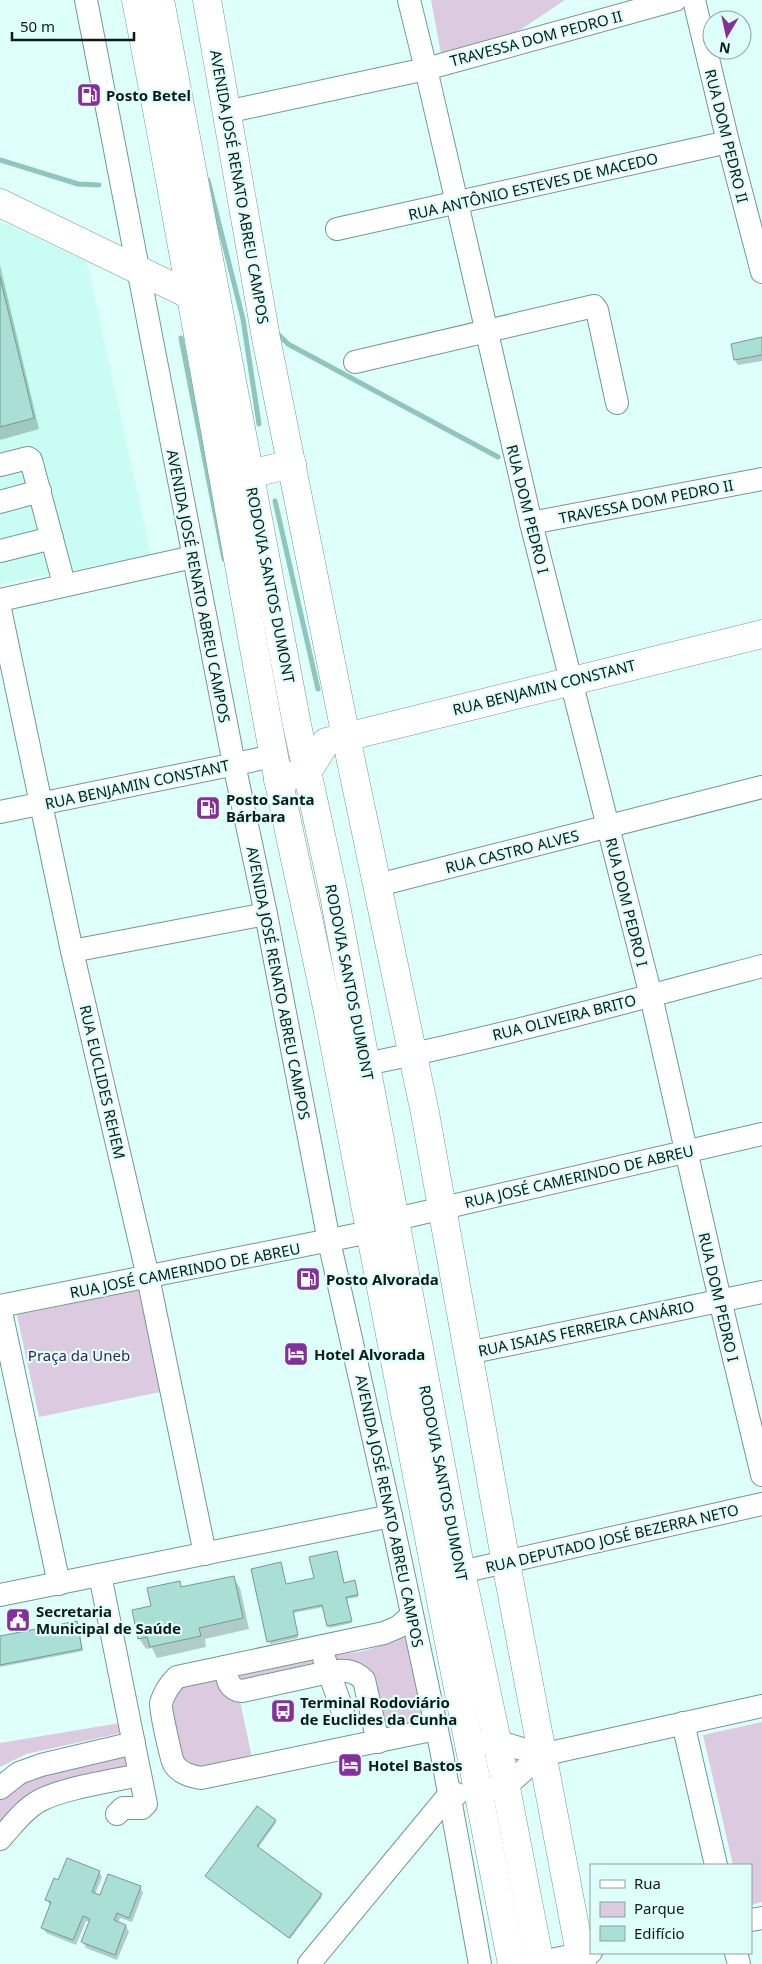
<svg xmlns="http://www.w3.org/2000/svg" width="762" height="1964" font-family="'Noto Sans',sans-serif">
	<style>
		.built { fill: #c8fcf4 }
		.green { fill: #dccae1 }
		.shadow { fill: #0003 }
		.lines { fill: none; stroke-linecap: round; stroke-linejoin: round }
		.stream { stroke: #8fc5bd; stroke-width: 5 }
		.building { fill: #a9dfd7; stroke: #739a94 }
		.minor-casing { stroke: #729993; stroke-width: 24 }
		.major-casing { stroke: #729993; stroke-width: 29 }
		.highway-casing { stroke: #729993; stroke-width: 29 }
		.minor { stroke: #fff; stroke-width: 22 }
		.major { stroke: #fff; stroke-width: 28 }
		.highway { stroke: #fff; stroke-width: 28 }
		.labels { text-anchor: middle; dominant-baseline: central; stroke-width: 4.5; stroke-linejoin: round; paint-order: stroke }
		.street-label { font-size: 15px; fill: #0c1b19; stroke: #defffa }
		.poi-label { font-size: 15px; font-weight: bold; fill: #0c1b19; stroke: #defffa; text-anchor: start }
		.park-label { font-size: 15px; fill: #401d49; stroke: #defffa }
	</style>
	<rect width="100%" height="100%" fill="#defffa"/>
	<polygon class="built" points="0,221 87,262 151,555 0,584"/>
	<g class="green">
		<polygon points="431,0 565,0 499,44 442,59"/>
		<polygon points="143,1289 165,1391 39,1417 17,1315"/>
		<path d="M403 1635 407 1637 424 1721 385 1731 373 1678 336 1666 334 1655C349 1653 368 1652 381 1645 389 1642 394 1637 403 1635Z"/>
		<polygon points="312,1659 316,1665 245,1684 239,1679 241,1674"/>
		<polygon points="214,1680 240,1701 252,1758 196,1768 182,1758 170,1699 175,1688"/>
		<polygon points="762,1722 762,1902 751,1905 751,1865 733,1865 703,1735"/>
		<polygon points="120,1723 121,1733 26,1754 0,1767 0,1743"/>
		<polygon points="121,1751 128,1760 127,1768 0,1825 0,1796 34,1775"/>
	</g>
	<g class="shadow">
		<polygon points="0,265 39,429 0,440"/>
		<polygon points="762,339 762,361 738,365 735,360 732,345"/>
		<polygon points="338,1555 344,1584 355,1584 358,1597 347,1599 352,1623 329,1628 324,1607 293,1613 298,1638 270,1644 253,1570 281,1564 286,1586 316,1579"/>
		<polygon points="233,1577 240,1588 249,1629 205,1639 206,1647 157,1658 152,1648 146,1649 139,1638 152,1607 179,1582 182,1588"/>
		<polygon points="78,1625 83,1651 0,1667 0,1637"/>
		<polygon points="275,1821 276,1823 258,1848 322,1897 290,1939 208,1878"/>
		<polygon points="99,1872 102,1877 95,1894 101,1896 140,1887 143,1893 132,1922 120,1918 118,1923 126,1926 129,1932 117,1960 86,1948 83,1942 90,1922 86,1921 76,1945 46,1933 43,1928 50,1905 47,1900 59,1882"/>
	</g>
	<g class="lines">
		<g class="stream">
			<polyline points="0,160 78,184 99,185"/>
			<polyline points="208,180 243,319 259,424"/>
			<polyline points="279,335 288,344 498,457"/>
			<polyline points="181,338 224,559"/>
			<polyline points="275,501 318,689"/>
		</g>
	</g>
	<g class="building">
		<polygon points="0,277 34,418 0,427"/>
		<polygon points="762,337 762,355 734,360 731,344"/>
		<polygon points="337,1551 344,1583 355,1580 358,1595 346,1597 352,1621 327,1626 322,1605 293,1611 298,1635 267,1642 251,1569 281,1562 286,1584 314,1578 309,1557"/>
		<polygon points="234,1576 243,1618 199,1628 201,1636 150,1647 147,1637 138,1639 132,1610 151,1606 147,1588 180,1581 181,1587"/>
		<polygon points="77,1621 82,1649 0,1665 0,1636"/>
		<polygon points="257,1806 276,1820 257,1846 322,1894 289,1938 205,1876"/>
		<polygon points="67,1858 100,1871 92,1892 100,1895 108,1874 141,1886 129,1918 117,1913 114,1920 126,1925 115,1955 81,1942 90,1919 83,1916 73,1940 41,1928 51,1902 45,1900 54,1878 58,1880"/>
	</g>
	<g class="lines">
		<defs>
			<g id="minor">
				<polyline points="86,0 234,764 266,914 329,1241 391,1516 441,1749 480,1964"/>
				<polyline points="409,0 426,69 531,523 651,996 720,1300 762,1475"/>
				<polyline points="694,0 728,142 762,272"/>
				<polyline points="226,112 426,69 675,0"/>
				<polyline points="337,229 728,142"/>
				<polyline points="355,362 594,306 597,310 617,403"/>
				<polyline points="0,465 28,458 31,460 64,584"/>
				<polyline points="0,502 40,491"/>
				<polyline points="531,523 762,479"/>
				<polyline points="0,551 52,538"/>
				<polyline points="0,600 193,557"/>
				<polyline points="0,609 72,951 148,1277 205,1554"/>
				<polyline points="0,812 274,756"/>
				<polyline points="378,885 762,787"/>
				<polyline points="72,951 266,914"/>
				<path d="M366 1064C499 1037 631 1001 762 966"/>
				<polyline points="396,1219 762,1134"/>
				<polyline points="0,1306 370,1232"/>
				<polyline points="0,1307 59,1584"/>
				<polyline points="468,1353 762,1292"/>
				<polyline points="461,1572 762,1504"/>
				<polyline points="100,1575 146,1804 142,1808 123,1808 117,1814"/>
				<polyline points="0,1595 391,1516"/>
				<path d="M412 1615 398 1627 384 1633 177 1677C169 1685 164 1693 161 1703 160 1708 171 1759 174 1764 179 1773 191 1776 201 1778L436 1729"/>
				<polyline points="324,1658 343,1712"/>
				<path d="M225 1667C227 1678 228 1690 242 1691L329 1672C343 1670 353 1669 364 1680L378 1742"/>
				<polyline points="683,1723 716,1865"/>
				<polyline points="482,1743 497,1741 541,1755"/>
				<polyline points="0,1788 19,1773 41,1765 134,1743"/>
				<polyline points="491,1789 505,1787 541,1755 762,1706"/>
				<path d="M0 1839C12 1826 23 1810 39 1801 63 1788 112 1781 140 1775"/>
				<polyline points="751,1920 762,1918"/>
				<polyline points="736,1953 739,1964"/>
				<polyline points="540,1962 591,1952"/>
				<polyline points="309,1964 448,1796 457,1794"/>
			</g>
			<g id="major">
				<polyline points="207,0 266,338 346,737 425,1113 506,1563 582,1964"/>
				<polyline points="0,203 190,295"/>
				<polyline points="249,474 292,464"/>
				<polyline points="278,780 308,771 326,742 762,634"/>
			</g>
			<g id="highway">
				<path d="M136 0C185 250 226 501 273 751 290 844 313 935 331 1027 391 1339 450 1652 512 1964"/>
				<polyline points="160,0 297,725 334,895 461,1572 497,1741 540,1964"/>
			</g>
		</defs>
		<use href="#minor" class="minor-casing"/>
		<use href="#major" class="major-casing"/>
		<use href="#highway" class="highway-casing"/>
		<use href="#minor" class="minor"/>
		<use href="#major" class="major"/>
		<use href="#highway" class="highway"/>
	</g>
	<defs>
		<symbol id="fuel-square" viewBox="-11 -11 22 22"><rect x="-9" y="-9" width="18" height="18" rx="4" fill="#852f9c" stroke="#defffa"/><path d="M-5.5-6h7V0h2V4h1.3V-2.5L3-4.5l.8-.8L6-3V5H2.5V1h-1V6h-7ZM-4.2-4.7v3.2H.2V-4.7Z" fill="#fff"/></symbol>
		<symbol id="hotel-square" viewBox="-11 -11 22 22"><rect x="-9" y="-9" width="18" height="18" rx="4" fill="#852f9c" stroke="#defffa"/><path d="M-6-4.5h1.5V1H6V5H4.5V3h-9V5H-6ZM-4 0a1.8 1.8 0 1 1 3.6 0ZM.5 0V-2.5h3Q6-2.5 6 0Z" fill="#fff"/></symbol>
		<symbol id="civic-square" viewBox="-11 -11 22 22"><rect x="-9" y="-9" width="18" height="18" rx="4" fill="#852f9c" stroke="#defffa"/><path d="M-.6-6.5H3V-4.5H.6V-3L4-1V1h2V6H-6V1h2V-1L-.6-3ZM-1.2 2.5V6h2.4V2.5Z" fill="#fff"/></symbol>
		<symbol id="bus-square" viewBox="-11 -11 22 22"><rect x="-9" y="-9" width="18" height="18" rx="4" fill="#852f9c" stroke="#defffa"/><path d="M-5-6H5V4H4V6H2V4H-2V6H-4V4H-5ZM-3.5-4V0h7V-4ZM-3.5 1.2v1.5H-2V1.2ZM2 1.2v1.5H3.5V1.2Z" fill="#fff"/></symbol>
	</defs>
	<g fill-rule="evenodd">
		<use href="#fuel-square" x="75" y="81" width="28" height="28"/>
		<use href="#fuel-square" x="194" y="794" width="28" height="28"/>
		<use href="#fuel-square" x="294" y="1265" width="28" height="28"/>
		<use href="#hotel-square" x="282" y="1340" width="28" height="28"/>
		<use href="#civic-square" x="4" y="1606" width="28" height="28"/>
		<use href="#bus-square" x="269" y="1697" width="28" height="28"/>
		<use href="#hotel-square" x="336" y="1751" width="28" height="28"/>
	</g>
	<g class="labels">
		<g class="street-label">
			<text transform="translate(536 38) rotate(-15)">TRAVESSA DOM PEDRO II</text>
			<text transform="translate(727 136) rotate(76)">RUA DOM PEDRO II</text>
			<text transform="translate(533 186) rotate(-13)">RUA ANTÔNIO ESTEVES DE MACEDO</text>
			<text transform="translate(240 187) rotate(80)">AVENIDA JOSÉ RENATO ABREU CAMPOS</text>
			<text transform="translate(646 501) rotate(-11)">TRAVESSA DOM PEDRO II</text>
			<text transform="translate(528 509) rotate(76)">RUA DOM PEDRO I</text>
			<text transform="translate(271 585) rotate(79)">RODOVIA SANTOS DUMONT</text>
			<text transform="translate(199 586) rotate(79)">AVENIDA JOSÉ RENATO ABREU CAMPOS</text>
			<text transform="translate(544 687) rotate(-14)">RUA BENJAMIN CONSTANT</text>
			<text transform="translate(137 784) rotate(-12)">RUA BENJAMIN CONSTANT</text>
			<text transform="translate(512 851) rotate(-14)">RUA CASTRO ALVES</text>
			<text transform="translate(627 902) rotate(76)">RUA DOM PEDRO I</text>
			<text transform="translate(350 982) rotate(79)">RODOVIA SANTOS DUMONT</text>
			<text transform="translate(279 983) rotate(79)">AVENIDA JOSÉ RENATO ABREU CAMPOS</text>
			<text transform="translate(564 1017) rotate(-14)">RUA OLIVEIRA BRITO</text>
			<text transform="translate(103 1082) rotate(77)">RUA EUCLIDES REHEM</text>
			<text transform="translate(579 1176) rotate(-13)">RUA JOSÉ CAMERINDO DE ABREU</text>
			<text transform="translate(185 1270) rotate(-11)">RUA JOSÉ CAMERINDO DE ABREU</text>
			<text transform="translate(719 1297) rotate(77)">RUA DOM PEDRO I</text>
			<text transform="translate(586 1328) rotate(-12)">RUA ISAIAS FERREIRA CANÁRIO</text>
			<text transform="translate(444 1483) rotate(79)">RODOVIA SANTOS DUMONT</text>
			<text transform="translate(390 1511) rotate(78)">AVENIDA JOSÉ RENATO ABREU CAMPOS</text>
			<text transform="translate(612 1538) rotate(-13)">RUA DEPUTADO JOSÉ BEZERRA NETO</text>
		</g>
		<g class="poi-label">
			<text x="106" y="95">Posto Betel</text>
			<text x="226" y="799">Posto Santa<tspan x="226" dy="17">Bárbara</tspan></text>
			<text x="326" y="1279">Posto Alvorada</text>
			<text x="314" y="1354">Hotel Alvorada</text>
			<text x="36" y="1611">Secretaria<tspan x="36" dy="17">Municipal de Saúde</tspan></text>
			<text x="300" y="1702">Terminal Rodoviário<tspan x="300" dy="17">de Euclides da Cunha</tspan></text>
			<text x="368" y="1765">Hotel Bastos</text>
		</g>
		<g class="park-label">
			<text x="79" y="1355">Praça da Uneb</text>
		</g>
	</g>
	<rect x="590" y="1864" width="162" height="90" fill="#defffa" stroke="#8aa4a0"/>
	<rect x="600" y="1880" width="25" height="8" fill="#ffffff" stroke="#8aa4a0"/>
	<text x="634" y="1889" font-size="15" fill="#0c1b19">Rua</text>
	<rect x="600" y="1902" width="25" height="15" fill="#dccae1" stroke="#8aa4a0"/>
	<text x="634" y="1914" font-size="15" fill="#0c1b19">Parque</text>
	<rect x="600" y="1926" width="25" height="15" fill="#a9dfd7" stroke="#8aa4a0"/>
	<text x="634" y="1939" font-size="15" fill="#0c1b19">Edifício</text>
	<g transform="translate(727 35) rotate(189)"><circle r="24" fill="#defffa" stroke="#8aa4a0"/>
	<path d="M0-4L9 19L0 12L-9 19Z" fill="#852f9c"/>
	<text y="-8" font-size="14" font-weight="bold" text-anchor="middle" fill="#0c1b19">N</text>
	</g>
	<path d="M12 32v8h122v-8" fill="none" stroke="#0c1b19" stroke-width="2.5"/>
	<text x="20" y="32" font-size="15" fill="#0c1b19" stroke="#defffa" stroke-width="4" paint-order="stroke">50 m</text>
</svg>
